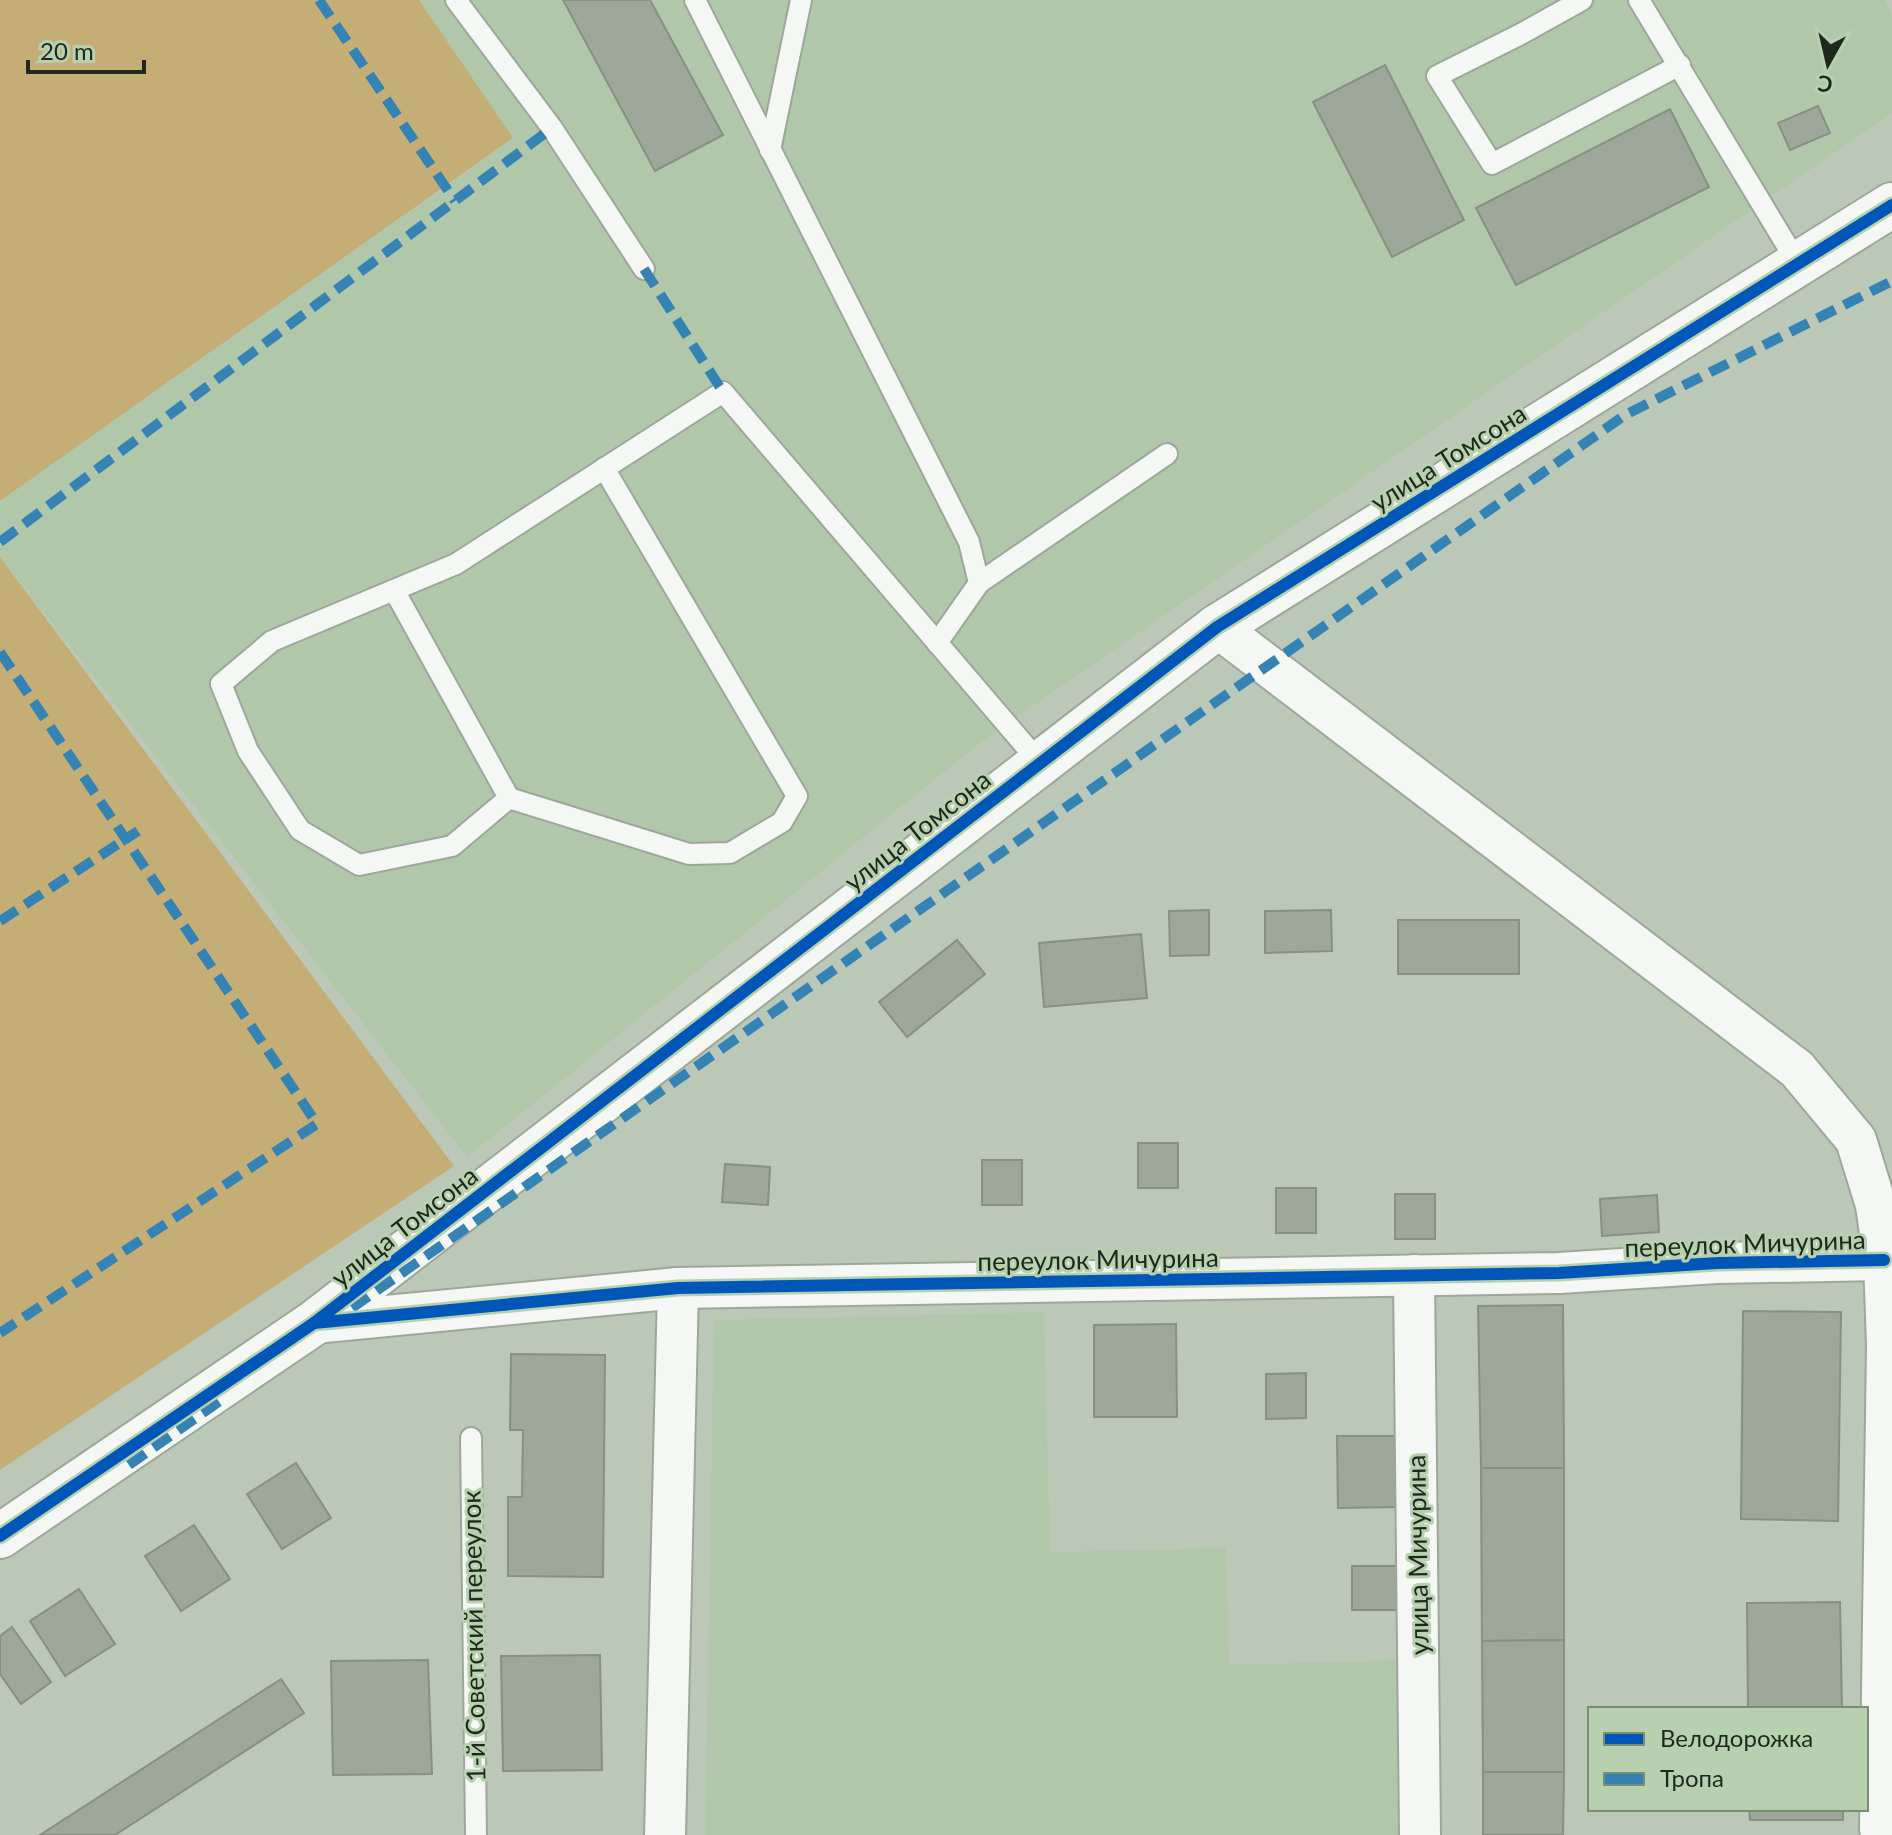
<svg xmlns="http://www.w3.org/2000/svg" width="1892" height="1835" font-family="Lato,sans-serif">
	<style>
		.built { fill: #b1c7aa }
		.green { fill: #c4ae76 }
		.building { fill: #9da89a; stroke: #869083; stroke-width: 2 }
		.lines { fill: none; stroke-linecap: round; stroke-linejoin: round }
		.service-casing { stroke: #9ca799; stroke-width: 24 }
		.minor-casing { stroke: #9ca799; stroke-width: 44 }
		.tertiary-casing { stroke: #9ca799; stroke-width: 48 }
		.service { stroke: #f5f7f4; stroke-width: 20 }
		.minor { stroke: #f5f7f4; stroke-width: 40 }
		.tertiary { stroke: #f5f7f4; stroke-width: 44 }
		.quiet { stroke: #3582b4; stroke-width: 10; stroke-dasharray: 20 10; stroke-linecap: butt }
		.cycleway-casing { stroke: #b7d0af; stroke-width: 17 }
		.cycleway { stroke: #0057b8; stroke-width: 12 }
		.labels { text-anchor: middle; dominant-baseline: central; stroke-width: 6; stroke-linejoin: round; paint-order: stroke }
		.street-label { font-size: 26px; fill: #1f281c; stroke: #b7d0af }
	</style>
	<rect width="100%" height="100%" fill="#bbc8b7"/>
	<g class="built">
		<polygon points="419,0 1885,0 1892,15 1892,113 985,739 467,1157 0,556 0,501 513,139"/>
		<polygon points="1044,1312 1050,1552 1226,1548 1229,1665 1403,1660 1399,1835 705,1835 714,1320"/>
	</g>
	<g class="green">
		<polygon points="0,0 419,0 513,138 0,501"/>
		<polygon points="0,557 454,1166 0,1470"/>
	</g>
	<g class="building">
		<polygon points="563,0 650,0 723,135 655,171"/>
		<polygon points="1385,65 1464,220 1392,257 1313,102"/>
		<polygon points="1818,106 1830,133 1790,150 1778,123"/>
		<polygon points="1670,109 1709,187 1516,285 1476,208"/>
		<polygon points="1209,910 1209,955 1170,956 1169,911"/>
		<polygon points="1331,910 1332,951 1265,953 1265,911"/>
		<rect x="1398" y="920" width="121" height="54"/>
		<polygon points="1141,934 1147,998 1044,1007 1039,943"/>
		<polygon points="957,940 985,974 907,1037 879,1002"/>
		<rect x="1138" y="1143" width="40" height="45"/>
		<rect x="982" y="1160" width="40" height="45"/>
		<polygon points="725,1164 770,1167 768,1205 722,1202"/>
		<rect x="1276" y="1188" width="40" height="45"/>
		<rect x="1395" y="1194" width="40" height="45"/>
		<polygon points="1657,1195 1659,1232 1602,1236 1600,1199"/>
		<polygon points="1563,1305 1564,1468 1481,1468 1478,1306"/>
		<polygon points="1743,1311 1841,1312 1838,1521 1741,1519"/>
		<polygon points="1176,1324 1177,1417 1094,1417 1094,1325"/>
		<polygon points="511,1354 605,1355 603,1577 508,1576 508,1497 522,1497 523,1430 510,1430"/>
		<polygon points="1306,1373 1306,1418 1266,1419 1266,1374"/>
		<polygon points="1337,1436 1401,1436 1401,1507 1338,1508"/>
		<polygon points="296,1463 331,1518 282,1549 247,1494"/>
		<polygon points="1481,1468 1564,1468 1564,1640 1482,1641"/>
		<polygon points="194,1525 230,1579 181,1611 145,1556"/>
		<rect x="1352" y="1566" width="58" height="44"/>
		<polygon points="79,1589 115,1644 65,1676 30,1621"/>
		<polygon points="1840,1602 1842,1709 1748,1709 1747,1603"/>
		<polygon points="12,1627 51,1682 21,1704 0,1674 0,1636"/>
		<polygon points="1564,1640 1564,1772 1483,1772 1482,1641"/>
		<polygon points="600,1655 602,1770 503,1771 501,1656"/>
		<polygon points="428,1660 432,1774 333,1775 331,1661"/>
		<polygon points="281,1679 304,1713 115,1835 40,1835"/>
		<polygon points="1483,1772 1564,1772 1563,1835 1483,1835"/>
		<polygon points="1749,1809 1843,1809 1843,1820 1750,1820"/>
	</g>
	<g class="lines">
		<defs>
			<g id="service">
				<polyline points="456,0 552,128 644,269"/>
				<polyline points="695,0 969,542 979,583 937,643"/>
				<polyline points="1582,0 1519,35 1437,76 1492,164 1680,65"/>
				<polyline points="1639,0 1798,264"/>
				<polyline points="770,150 801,0"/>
				<polyline points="979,583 1167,454"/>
				<polyline points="394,590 509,798 452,846 359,865 300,830 248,751 221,684 272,641 456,564 723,392 1040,763"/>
				<polyline points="509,798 689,854 730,853 782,822 797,796 604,468"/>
				<polyline points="471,1438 476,1835"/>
			</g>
			<g id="minor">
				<polyline points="1217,627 1797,1069 1856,1140 1876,1205 1884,1260 1887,1345 1880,1829 1884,1835"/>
				<polyline points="1414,1275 1420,1835"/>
				<polyline points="314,1323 678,1288 1559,1273 1717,1263 1884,1260"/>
				<polyline points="665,1835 678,1288"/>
			</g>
			<polyline id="tertiary" points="0,1536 314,1323 1217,627 1892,205"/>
		</defs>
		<use href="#service" class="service-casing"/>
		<use href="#minor" class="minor-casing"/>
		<use href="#tertiary" class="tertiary-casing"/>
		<use href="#service" class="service"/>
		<use href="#minor" class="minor"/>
		<use href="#tertiary" class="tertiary"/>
		<g class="quiet">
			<polyline points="319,0 455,201"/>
			<polyline points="644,269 723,392"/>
			<polyline points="0,542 552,128"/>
			<polyline points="0,652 317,1124 0,1333"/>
			<polyline points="0,921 138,831"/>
			<polyline points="352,1308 1625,415 1892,281"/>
			<polyline points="129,1465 224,1398"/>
		</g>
		<defs>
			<g id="cycleway">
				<polyline points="314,1323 678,1288 1559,1273 1717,1263 1884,1260"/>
				<polyline points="0,1536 314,1323 1217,627 1892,205"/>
			</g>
		</defs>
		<use href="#cycleway" class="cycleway-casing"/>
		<use href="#cycleway" class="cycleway"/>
	</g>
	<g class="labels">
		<g class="street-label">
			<text transform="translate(1448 457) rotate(-32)">улица Томсона</text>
			<text transform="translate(917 830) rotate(-38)">улица Томсона</text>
			<text transform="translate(404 1226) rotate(-38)">улица Томсона</text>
			<text transform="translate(1745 1243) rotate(-2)">переулок Мичурина</text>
			<text transform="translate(1098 1259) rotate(-1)">переулок Мичурина</text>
			<text transform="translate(1417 1555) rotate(-91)">улица Мичурина</text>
			<text transform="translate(473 1636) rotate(-91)">1-й Советский переулок</text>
		</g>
	</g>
	<rect x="1588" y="1707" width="280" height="104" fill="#b7d0af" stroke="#7a8d74" stroke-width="2"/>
	<rect x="1604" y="1733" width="40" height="12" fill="#0057b8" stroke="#7a8d74" stroke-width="2"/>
	<text x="1660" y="1747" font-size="24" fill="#1f281c">Велодорожка</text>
	<rect x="1604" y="1773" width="40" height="12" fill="#3582b4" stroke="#7a8d74" stroke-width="2"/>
	<text x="1660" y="1787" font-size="24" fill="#1f281c">Тропа</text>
	<g transform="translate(1828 64) rotate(188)" stroke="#b7d0af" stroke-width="6" paint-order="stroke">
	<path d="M0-6L14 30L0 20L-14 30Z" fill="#1f281c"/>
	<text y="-12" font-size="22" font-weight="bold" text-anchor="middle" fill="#1f281c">С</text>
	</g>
	<path d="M28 60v12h116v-12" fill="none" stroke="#1f281c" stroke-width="4"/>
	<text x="40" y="60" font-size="24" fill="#1f281c" stroke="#b7d0af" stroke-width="6" paint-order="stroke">20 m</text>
</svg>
